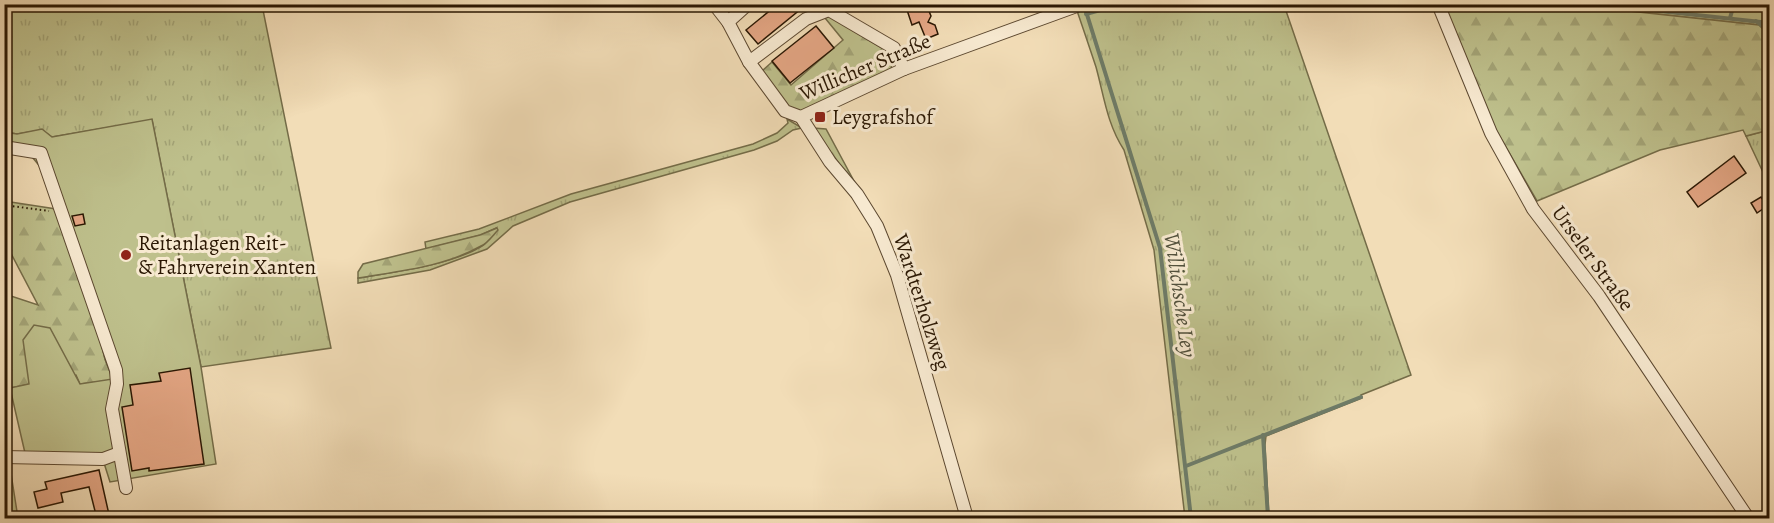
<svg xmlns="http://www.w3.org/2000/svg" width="1774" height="523" font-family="Alegreya,serif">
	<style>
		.grass { fill: url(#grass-tufts); stroke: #746c48; stroke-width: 1.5 }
		.forest { fill: url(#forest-firs); stroke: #746c48; stroke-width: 1.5 }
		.park { fill: #bec08c; stroke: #746c48; stroke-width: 1.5 }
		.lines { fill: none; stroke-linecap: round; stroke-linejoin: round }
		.stream { stroke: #6e7b67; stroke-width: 4 }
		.building { fill: #e4a684; stroke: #2a1703; stroke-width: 1.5 }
		.minor-casing { stroke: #5c4830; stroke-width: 14 }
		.path { stroke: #2a1703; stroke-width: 2; stroke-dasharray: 1.5 3; stroke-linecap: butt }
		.minor { stroke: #f7e9d0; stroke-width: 12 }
		.poi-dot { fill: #8f2418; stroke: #f7e9d0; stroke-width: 2 }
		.labels { text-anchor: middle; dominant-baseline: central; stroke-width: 6; stroke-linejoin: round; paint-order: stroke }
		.street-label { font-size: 21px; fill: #2a1703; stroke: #f7e9d0 }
		.poi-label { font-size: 21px; fill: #2a1703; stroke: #f7e9d0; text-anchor: start }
		.water-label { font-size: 22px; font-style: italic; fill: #52513d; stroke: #f7e9d0 }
	</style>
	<defs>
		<pattern id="grass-tufts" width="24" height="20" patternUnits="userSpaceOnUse" patternTransform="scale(1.5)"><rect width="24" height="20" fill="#bec08c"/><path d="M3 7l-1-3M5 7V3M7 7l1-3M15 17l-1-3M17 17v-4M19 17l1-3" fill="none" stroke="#a3a477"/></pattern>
		<pattern id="forest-firs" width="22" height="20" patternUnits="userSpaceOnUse" patternTransform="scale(1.5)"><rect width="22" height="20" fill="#bec08c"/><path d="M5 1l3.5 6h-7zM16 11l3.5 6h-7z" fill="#a3a477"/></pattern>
	</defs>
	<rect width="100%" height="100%" fill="#f2ddb7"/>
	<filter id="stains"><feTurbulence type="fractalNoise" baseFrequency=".00333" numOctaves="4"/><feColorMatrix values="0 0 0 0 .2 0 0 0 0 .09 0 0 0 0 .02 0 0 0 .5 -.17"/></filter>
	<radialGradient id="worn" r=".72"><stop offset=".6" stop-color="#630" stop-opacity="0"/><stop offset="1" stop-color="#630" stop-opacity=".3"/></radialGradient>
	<g class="grass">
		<path d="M1101 4 1284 5 1411 375 1361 395 1362 398 1266 436 1265 445 1269 518H1185L1154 250 1124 150C1107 124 1104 96 1096 67 1089 46 1082 25 1075 5H1094L1095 6Z"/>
		<polygon points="4,5 262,5 331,348 201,367 152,120 52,137 42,130 17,134 5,132"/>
		<polygon points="1573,5 1769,5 1769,35 1758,25"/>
		<path d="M787 119 802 128 793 130 777 141 754 150 570 202 513 226 487 249 430 270 358 283V278C394 272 451 265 482 246 488 243 492 234 496 228L481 235 426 249 425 242 479 229 571 194 753 144 777 133 788 123Z"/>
		<polygon points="1769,130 1769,185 1746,136"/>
		<polygon points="5,460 9,461 18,518 5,518"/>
	</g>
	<g class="forest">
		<polygon points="1443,5 1573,5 1759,25 1769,35 1769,130 1746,136 1743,130 1660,150 1537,201 1496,130"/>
		<polygon points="829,16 887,51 893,59 891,69 804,112 789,108 762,71 772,62 791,85 843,40 825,18"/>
		<polygon points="813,128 826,129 861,194"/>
		<polygon points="4,201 56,209 91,301 105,359 113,380 80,384 76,375 5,389 5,294 38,305 5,242"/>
		<path d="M497 228 498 230C493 235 488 243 481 246 444 267 399 271 358 278V272L363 264 480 235Z"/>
	</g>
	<polygon class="park" points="152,119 201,367 216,464 110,482 104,463 25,453 10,388 29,384 23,340 34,325 50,328 80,384 113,379 105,359 91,301 42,169 33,158 44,149 5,142 4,132 17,134 42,129 52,137"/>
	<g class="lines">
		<g class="stream">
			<polyline points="1595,4 1770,23"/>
			<polyline points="1084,5 1160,248 1191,518"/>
			<polyline points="1086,14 1111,7 1138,4"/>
			<polyline points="1730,18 1734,4"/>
			<polyline points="1756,21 1770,32"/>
			<polyline points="1263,435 1268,518"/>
			<polyline points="1186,466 1361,397"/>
		</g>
	</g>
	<g class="building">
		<polygon points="778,4 807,4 758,44 746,30"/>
		<polygon points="905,4 926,4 931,16 928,22 935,25 938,34 926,39 919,22 912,25"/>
		<polygon points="816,26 834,48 790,83 772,61"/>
		<polygon points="1734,156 1746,173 1698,207 1687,192"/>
		<polygon points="1761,197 1767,206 1757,213 1751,203"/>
		<polygon points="83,214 85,224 75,226 72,216"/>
		<polygon points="190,368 204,464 149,471 149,468 132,471 122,407 133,405 130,385 161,381 159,373"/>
		<polygon points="99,470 110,519 97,519 89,487 61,493 63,502 38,508 34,492 47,489 45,482"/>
	</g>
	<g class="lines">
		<defs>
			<g id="minor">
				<polyline points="714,4 728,22 749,62 785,111 801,117 904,69 1082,4"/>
				<polyline points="1438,4 1491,133 1533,209 1599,296 1748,518"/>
				<polyline points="728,22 748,4"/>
				<polyline points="749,62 806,19 829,10 894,48 904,69"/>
				<polyline points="801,117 830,162 857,194 877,226 897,275 967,518"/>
				<polyline points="4,147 41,153 116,370 117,384 112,409 126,488"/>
				<polyline points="4,457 103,459 119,453"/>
			</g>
		</defs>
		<use href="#minor" class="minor-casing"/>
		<polyline class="path" points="4,205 49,211"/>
		<use href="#minor" class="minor"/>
	</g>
	<g class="poi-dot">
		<rect x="814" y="111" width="12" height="12" rx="3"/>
		<circle cx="126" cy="255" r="6"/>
	</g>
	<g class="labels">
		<g class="street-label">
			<text transform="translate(865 67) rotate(-23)">Willicher Straße</text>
			<text transform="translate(1593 258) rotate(54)">Urseler Straße</text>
			<text transform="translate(922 302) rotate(72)">Wardterholzweg</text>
		</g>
		<g class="poi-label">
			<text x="832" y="117">Leygrafshof</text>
			<text x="138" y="243">Reitanlagen Reit-<tspan x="138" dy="24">&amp; Fahrverein Xanten</tspan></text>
		</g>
		<g class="water-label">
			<text transform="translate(1180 295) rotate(82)">Willichsche Ley</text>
		</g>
	</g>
	<rect width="1774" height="523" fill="none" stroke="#f2ddb7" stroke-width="24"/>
	<rect x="6" y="6" width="1762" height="511" fill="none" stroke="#2a1703" stroke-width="3"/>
	<rect x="12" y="12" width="1750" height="499" fill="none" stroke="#2a1703" stroke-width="1.5"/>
	<rect width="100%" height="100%" filter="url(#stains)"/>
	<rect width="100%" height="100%" fill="url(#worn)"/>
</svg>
